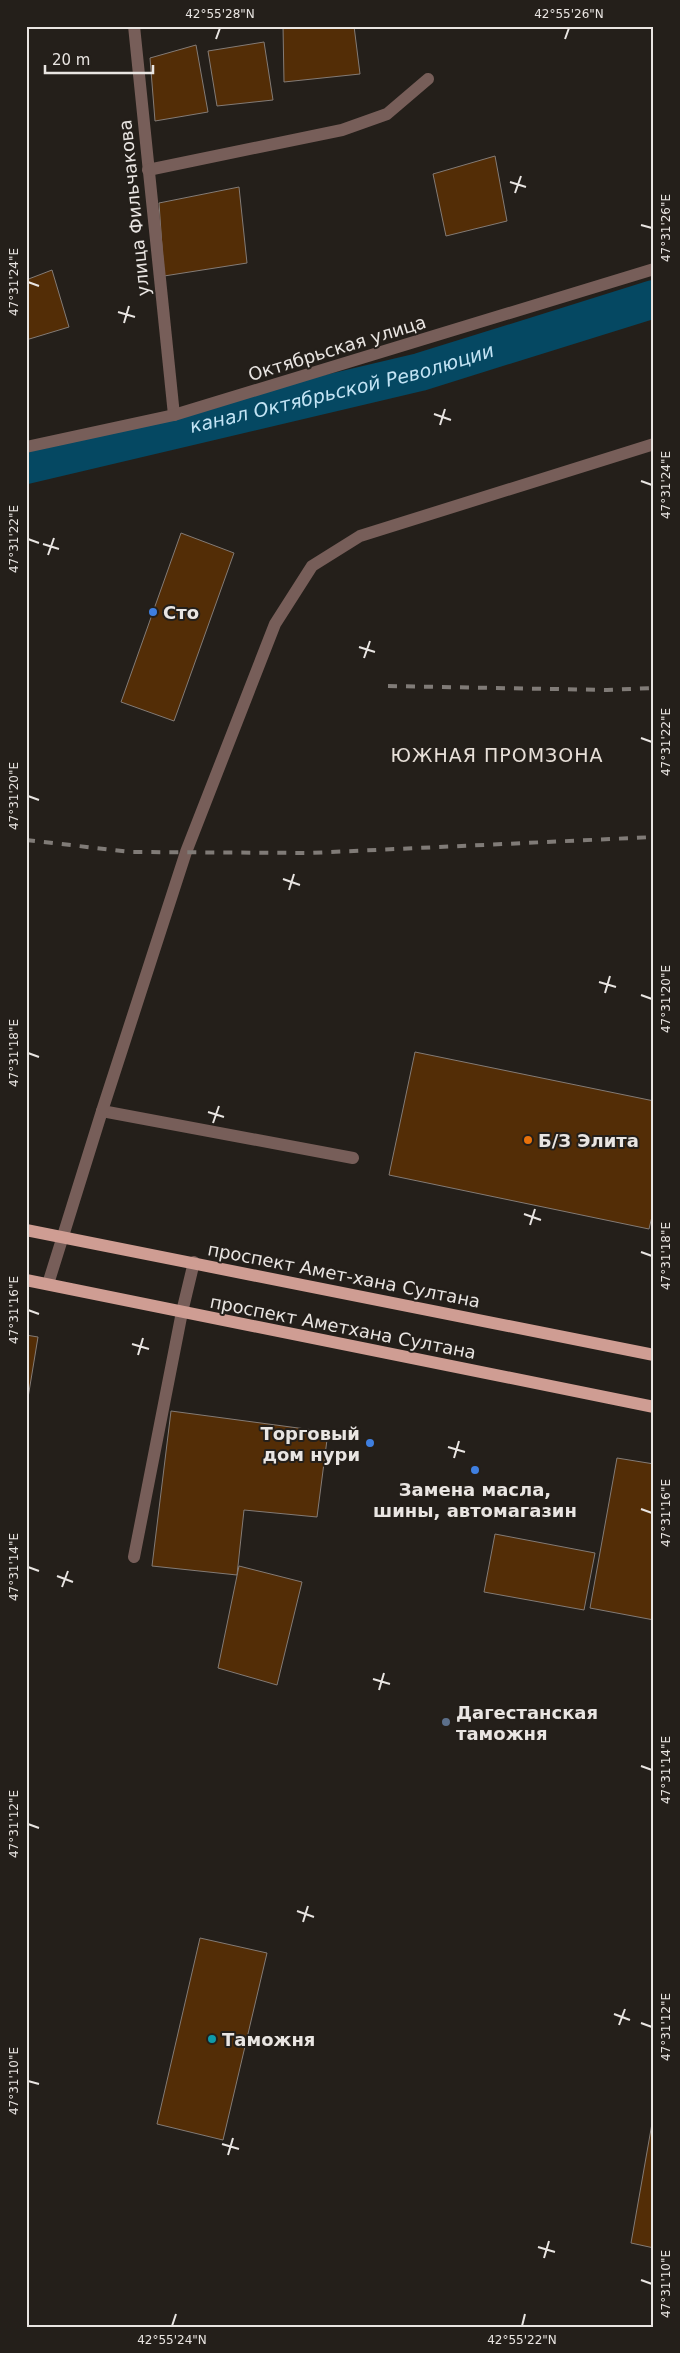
<svg xmlns="http://www.w3.org/2000/svg" width="680" height="2353" font-family="'DejaVu Sans',sans-serif">
	<style>
		.lines { fill: none; stroke-linecap: round; stroke-linejoin: round }
		.canal { stroke: #054862; stroke-width: 38 }
		.building { fill: #532d06; stroke: #837b76 }
		.lane { stroke: #775e59; stroke-width: 12 }
		.street { stroke: #775e59; stroke-width: 12 }
		.primary { stroke: #cf9d93; stroke-width: 12 }
		.rail { stroke: #807b77; stroke-width: 4; stroke-dasharray: 9 9; stroke-linecap: butt }
		.ticks { fill: none; stroke: #e9e5e2; stroke-width: 2 }
		.shop-dot { fill: #3f7fe0; stroke: #241f1a; stroke-width: 2 }
		.food-dot { fill: #e8710a; stroke: #241f1a; stroke-width: 2 }
		.service-dot { fill: #5c6f8a; stroke: #241f1a; stroke-width: 2 }
		.culture-dot { fill: #0f9aa8; stroke: #241f1a; stroke-width: 2 }
		.labels { text-anchor: middle; dominant-baseline: central; stroke-width: 4; stroke-linejoin: round; paint-order: stroke }
		.street-label { font-size: 18px; fill: #e9e5e2; stroke: #241f1a }
		.poi-label { font-size: 18px; font-weight: bold; fill: #e9e5e2; stroke: #241f1a; text-anchor: start }
		.water-label { font-size: 19px; font-style: italic; fill: #c3e4f5; stroke: #241f1a }
		.neighbourhood-label { font-size: 19px; letter-spacing: 1px; fill: #e8e0d9; stroke: #241f1a }
		.neatline { fill: none; stroke: #e9e5e2; stroke-width: 2 }
		.ticks-label { font-size: 12px; text-anchor: middle; fill: #e9e5e2 }
	</style>
	<rect width="100%" height="100%" fill="#241f1a"/>
	<g class="lines">
		<path class="canal" id="s1" d="M26 465 420 372 654 299"/>
	</g>
	<g class="building">
		<polygon points="283,26 354,26 360,74 284,82"/>
		<polygon points="264,42 273,100 217,106 208,51"/>
		<polygon points="196,45 208,112 155,121 150,58"/>
		<polygon points="495,156 507,221 446,236 433,174"/>
		<polygon points="239,187 247,263 164,276 159,203"/>
		<polygon points="52,270 69,327 26,340 26,280"/>
		<polygon points="181,533 234,553 174,721 121,702"/>
		<polygon points="415,1052 654,1101 654,1208 649,1229 389,1175"/>
		<polygon points="26,1335 38,1337 26,1410"/>
		<polygon points="171,1411 328,1432 317,1517 244,1510 237,1575 152,1566"/>
		<polygon points="617,1458 654,1464 654,1620 590,1608"/>
		<polygon points="495,1534 595,1553 584,1610 484,1592"/>
		<polygon points="239,1566 302,1582 277,1685 218,1668"/>
		<polygon points="200,1938 267,1953 223,2140 157,2124"/>
		<polygon points="654,2112 654,2248 631,2243"/>
	</g>
	<g class="lines">
		<polyline class="lane" points="102,1111 353,1158"/>
		<g class="street">
			<polyline points="134,26 174,415"/>
			<polyline points="148,170 342,130 387,114 428,79"/>
			<polyline points="26,447 174,415 654,269"/>
			<polyline points="48,1284 102,1111 186,852 275,624 312,566 360,536 654,444"/>
			<polyline points="134,1557 182,1312 194,1262"/>
		</g>
		<g class="primary">
			<polyline points="26,1230 654,1355"/>
			<polyline points="26,1280 654,1407"/>
		</g>
		<g class="rail">
			<polyline points="388,686 607,690 654,688"/>
			<polyline points="26,840 131,852 309,853 654,837"/>
		</g>
	</g>
	<path class="ticks" d="M216 39 220 28M565 39 569 28M510 182 526 187M515 193 521 176M641 225 652 228M28 282 39 286M118 312 135 317M124 323 129 306M434 414 451 420M440 425 445 409M641 481 652 485M28 539 39 543M43 544 59 549M48 555 54 538M359 647 375 652M364 658 370 641M641 738 652 742M28 796 39 800M283 879 300 885M289 890 294 874M599 982 616 987M605 993 610 976M641 995 652 999M28 1053 39 1057M208 1112 224 1117M213 1123 219 1106M524 1214 541 1220M530 1225 535 1209M641 1252 652 1256M28 1310 39 1314M132 1344 149 1349M138 1355 143 1338M448 1447 465 1452M454 1458 459 1441M641 1509 652 1513M28 1567 39 1571M57 1576 73 1582M62 1587 68 1571M373 1679 390 1684M379 1690 384 1673M641 1766 652 1770M28 1824 39 1828M297 1911 314 1917M303 1922 308 1906M614 2014 630 2020M641 2023 652 2027M619 2025 625 2009M28 2081 39 2084M222 2144 239 2149M228 2155 233 2138M538 2247 555 2252M544 2258 549 2241M641 2280 652 2284M172 2326 176 2314M522 2326 525 2314"/>
	<g class="shop-dot">
		<circle cx="153" cy="612" r="5"/>
		<circle cx="370" cy="1443" r="5"/>
		<circle cx="475" cy="1470" r="5"/>
	</g>
	<circle class="food-dot" cx="528" cy="1140" r="5"/>
	<circle class="service-dot" cx="446" cy="1722" r="5"/>
	<circle class="culture-dot" cx="212" cy="2039" r="5"/>
	<g class="labels">
		<g class="street-label">
			<text transform="translate(134 208) rotate(-96)">улица Фильчакова</text>
			<text transform="translate(337 348) rotate(-17)">Октябрьская улица</text>
			<text transform="translate(344 1275) rotate(11)">проспект Амет-хана Султана</text>
			<text transform="translate(343 1327) rotate(11)">проспект Аметхана Султана</text>
		</g>
		<g class="poi-label">
			<text x="163" y="612">Сто</text>
			<text x="538" y="1140">Б/З Элита</text>
			<text x="360" y="1433" text-anchor="end">Торговый<tspan x="360" dy="21">дом нури</tspan></text>
			<text x="475" y="1489" text-anchor="middle">Замена масла,<tspan x="475" dy="21">шины, автомагазин</tspan></text>
			<text x="456" y="1712">Дагестанская<tspan x="456" dy="21">таможня</tspan></text>
			<text x="222" y="2039">Таможня</text>
		</g>
		<g class="water-label">
			<text stroke="none"><textPath href="#s1" startOffset="325">канал Октябрьской Революции</textPath></text>
		</g>
		<g class="neighbourhood-label">
			<text x="497" y="755">ЮЖНАЯ ПРОМЗОНА</text>
		</g>
	</g>
	<rect width="680" height="2353" fill="none" stroke="#241f1a" stroke-width="55"/>
	<path d="M45 65v8h108v-8" fill="none" stroke="#e9e5e2" stroke-width="2.5"/>
	<text x="52" y="65" font-size="15" fill="#e9e5e2" stroke="#241f1a" stroke-width="4" paint-order="stroke">20 m</text>
	<rect x="28" y="28" width="624" height="2298" class="neatline"/>
	<g class="ticks-label">
		<text x="220" y="18">42°55'28"N</text>
		<text x="569" y="18">42°55'26"N</text>
		<text transform="translate(666 228) rotate(-90)" y="4">47°31'26"E</text>
		<text transform="translate(14 282) rotate(-90)" y="4">47°31'24"E</text>
		<text transform="translate(666 485) rotate(-90)" y="4">47°31'24"E</text>
		<text transform="translate(14 539) rotate(-90)" y="4">47°31'22"E</text>
		<text transform="translate(666 742) rotate(-90)" y="4">47°31'22"E</text>
		<text transform="translate(14 796) rotate(-90)" y="4">47°31'20"E</text>
		<text transform="translate(666 999) rotate(-90)" y="4">47°31'20"E</text>
		<text transform="translate(14 1053) rotate(-90)" y="4">47°31'18"E</text>
		<text transform="translate(666 1256) rotate(-90)" y="4">47°31'18"E</text>
		<text transform="translate(14 1310) rotate(-90)" y="4">47°31'16"E</text>
		<text transform="translate(666 1513) rotate(-90)" y="4">47°31'16"E</text>
		<text transform="translate(14 1567) rotate(-90)" y="4">47°31'14"E</text>
		<text transform="translate(666 1770) rotate(-90)" y="4">47°31'14"E</text>
		<text transform="translate(14 1824) rotate(-90)" y="4">47°31'12"E</text>
		<text transform="translate(666 2027) rotate(-90)" y="4">47°31'12"E</text>
		<text transform="translate(14 2081) rotate(-90)" y="4">47°31'10"E</text>
		<text transform="translate(666 2284) rotate(-90)" y="4">47°31'10"E</text>
		<text x="172" y="2344">42°55'24"N</text>
		<text x="522" y="2344">42°55'22"N</text>
	</g>
</svg>
